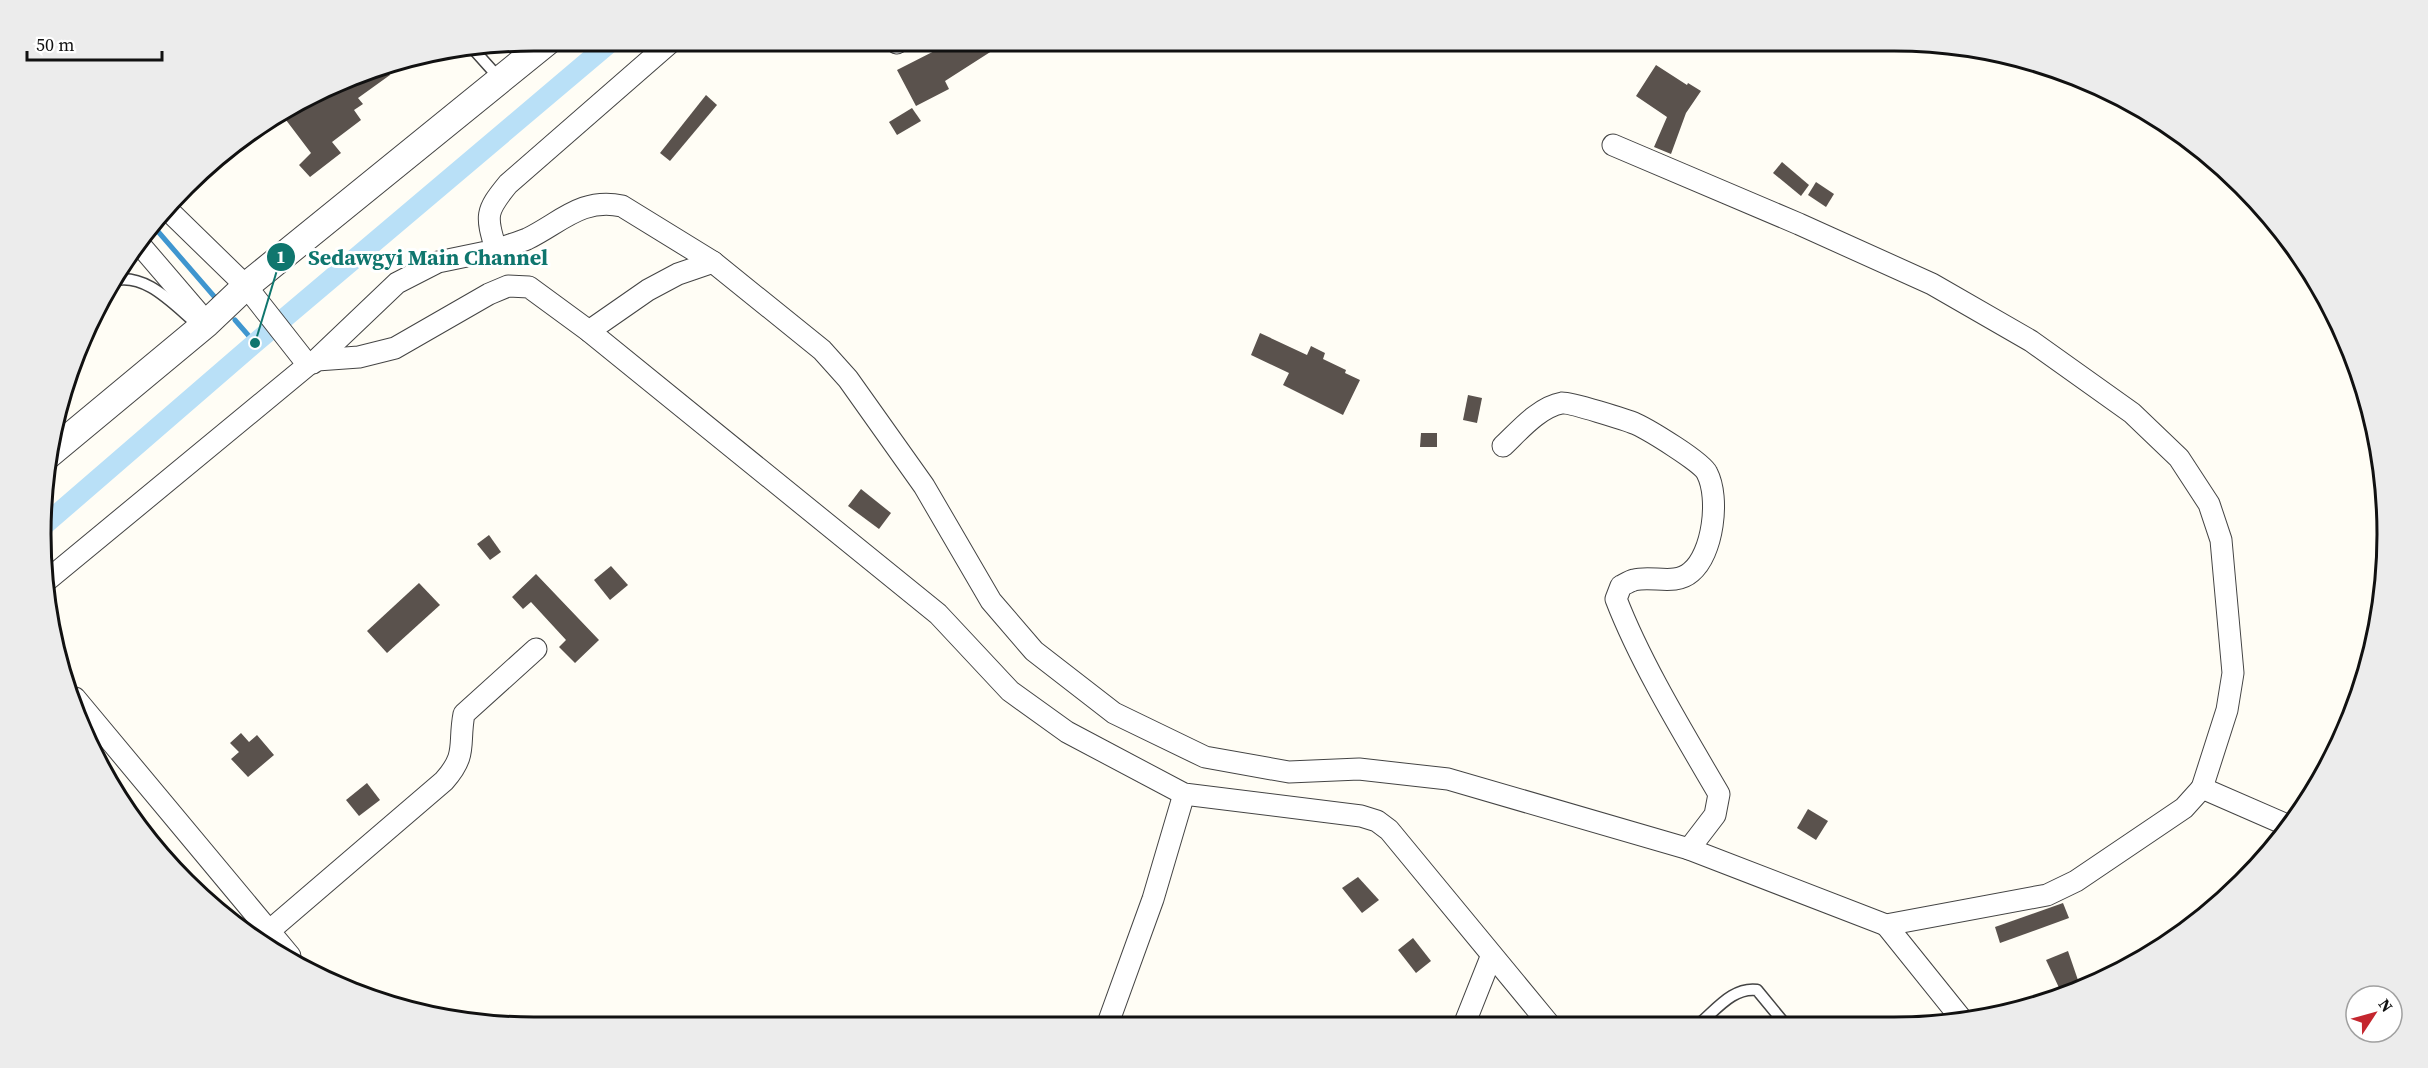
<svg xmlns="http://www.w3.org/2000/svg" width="2428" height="1068" font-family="'Source Serif 4',serif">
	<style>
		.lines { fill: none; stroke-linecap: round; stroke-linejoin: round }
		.stream { stroke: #3f96cf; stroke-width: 5 }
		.canal { stroke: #b9e0f7; stroke-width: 20 }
		.building { fill: #5a524d }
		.service-casing { stroke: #444; stroke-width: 13 }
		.minor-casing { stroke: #444; stroke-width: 23 }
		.tertiary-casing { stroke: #444; stroke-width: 29 }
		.service { stroke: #fff; stroke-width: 10 }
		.minor { stroke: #fff; stroke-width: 21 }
		.tertiary { stroke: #fff; stroke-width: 27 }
		.rim { fill: none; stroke: #111; stroke-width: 3 }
		.leader { fill: none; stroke: #0f766e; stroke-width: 2 }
		.callout-dot { fill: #0f766e; stroke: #fff; stroke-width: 2 }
		.mark-label { font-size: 18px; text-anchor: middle; font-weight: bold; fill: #fff }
		.callout-label { font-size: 22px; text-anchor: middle; font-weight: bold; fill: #0f766e; stroke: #fff; stroke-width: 6; stroke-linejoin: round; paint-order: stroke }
	</style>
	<rect width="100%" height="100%" fill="#fffdf5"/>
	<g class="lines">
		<g class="stream">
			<polyline points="155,228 219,302"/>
			<polyline points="235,320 255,343"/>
		</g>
		<polyline class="canal" points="41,528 255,343 612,41"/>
	</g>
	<g class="building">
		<polygon points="956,40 1009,40 945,81 949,89 916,106 897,70"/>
		<polygon points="383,65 390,75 358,98 363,104 354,110 361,120 332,142 341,153 310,177 299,165 311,153 286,120 312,100 310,96 375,67"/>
		<polygon points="1656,65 1687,85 1688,83 1701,91 1686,113 1671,154 1654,147 1667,117 1636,96"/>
		<polygon points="706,95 717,105 670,161 660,153"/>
		<polygon points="912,108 921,121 897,135 889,122"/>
		<polygon points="1782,162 1809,185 1801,196 1773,173"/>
		<polygon points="1816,182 1834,194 1826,207 1808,195"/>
		<polygon points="1260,333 1307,355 1311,346 1325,353 1323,359 1346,370 1345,373 1360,380 1343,415 1283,385 1289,373 1251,355"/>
		<polygon points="1468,395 1482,398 1477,423 1463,420"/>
		<polygon points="1421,433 1437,433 1437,447 1420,447"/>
		<polygon points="861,489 891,513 879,529 848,506"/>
		<polygon points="489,535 501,552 490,560 477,544"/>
		<polygon points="611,566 628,585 610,600 594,580"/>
		<polygon points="536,574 599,640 575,663 559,647 566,640 531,602 523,609 512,597"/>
		<polygon points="419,583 440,605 387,653 367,631"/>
		<polygon points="241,733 249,742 257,735 274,755 248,777 231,759 239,752 230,743"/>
		<polygon points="367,783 380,800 359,816 346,800"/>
		<polygon points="1808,809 1828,821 1816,840 1797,828"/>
		<polygon points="1358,877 1379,900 1362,913 1342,888"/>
		<polygon points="2063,903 2069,918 2000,943 1995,927"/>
		<polygon points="1413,938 1431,961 1416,973 1398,950"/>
		<polygon points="2068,951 2080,986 2061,992 2046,960"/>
	</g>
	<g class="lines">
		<defs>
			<g id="service">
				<polyline points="474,50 500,79"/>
				<path d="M112 281C145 271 174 305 197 324"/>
				<path d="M1699 1024C1717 1009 1733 987 1757 990L1785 1024"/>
			</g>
			<g id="minor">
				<polyline points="897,43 900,41"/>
				<polyline points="1613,145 1799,224 1932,284 2031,341 2132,413 2179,458 2209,504 2221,540 2233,673 2227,710 2202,788"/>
				<polyline points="141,246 207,323"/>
				<path d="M496 250C506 246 517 243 527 239 560 223 582 197 622 206L713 262 822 350 848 379 924 486 991 601 1034 651 1114 713 1205 757 1289 772 1359 769 1448 779 1689 849 1886 925 2047 895 2076 881 2184 808 2202 788 2289 826"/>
				<polyline points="589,331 648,290 678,274 713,262"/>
				<polyline points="317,360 359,357 395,348 489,294 508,286 529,287 589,331 938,614 1010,691 1067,732 1184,794 1361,816 1377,821 1389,830 1549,1024"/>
				<path d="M313 363 397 283 438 262 496 250C486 215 485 212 508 184L672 41"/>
				<path d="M1503 446C1519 431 1539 407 1562 403 1569 402 1627 420 1636 424 1649 430 1702 462 1707 473 1720 498 1713 554 1691 572 1675 586 1652 575 1634 580 1630 581 1625 584 1621 586L1616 599C1641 664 1684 734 1719 794L1715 815 1689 849"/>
				<polyline points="45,582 308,365 246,286 169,211"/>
				<polyline points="75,698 290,956"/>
				<polyline points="1886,925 1964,1022"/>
				<path d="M269 931 444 781C468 754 458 745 464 714L536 649"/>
				<polyline points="1464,1025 1491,957"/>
				<polyline points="1107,1026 1153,899 1184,794"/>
			</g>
			<polyline id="tertiary" points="48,455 207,323 246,286 548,41"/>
		</defs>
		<use href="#service" class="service-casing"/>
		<use href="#minor" class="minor-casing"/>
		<use href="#tertiary" class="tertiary-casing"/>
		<use href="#service" class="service"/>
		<use href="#minor" class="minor"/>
		<use href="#tertiary" class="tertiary"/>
	</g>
	<path d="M0 0H2428V1068H0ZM534 51H1894A483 483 0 0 1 2377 534V534A483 483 0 0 1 1894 1017H534A483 483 0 0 1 51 534V534A483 483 0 0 1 534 51Z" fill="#ececec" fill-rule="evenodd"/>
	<path class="rim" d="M534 51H1894A483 483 0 0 1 2377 534V534A483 483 0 0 1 1894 1017H534A483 483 0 0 1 51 534V534A483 483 0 0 1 534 51Z"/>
	<path class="leader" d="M255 343L281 257"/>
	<g class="callout-dot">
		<circle cx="255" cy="343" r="6"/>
		<circle cx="281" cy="257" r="15"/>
	</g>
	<g class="mark-label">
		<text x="281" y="263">1</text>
	</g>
	<g class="callout-label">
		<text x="428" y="265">Sedawgyi Main Channel</text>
	</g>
	<g transform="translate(2374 1014) rotate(54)"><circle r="28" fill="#ffffff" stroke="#a0a0a0" stroke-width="1.5"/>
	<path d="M0-4.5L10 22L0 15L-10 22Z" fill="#c4262e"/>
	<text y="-9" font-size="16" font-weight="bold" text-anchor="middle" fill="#111111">N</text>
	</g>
	<path d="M27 51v9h135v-9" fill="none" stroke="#111111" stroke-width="3"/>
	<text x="36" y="51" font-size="18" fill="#111111" stroke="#ffffff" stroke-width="4.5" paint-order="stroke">50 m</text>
</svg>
